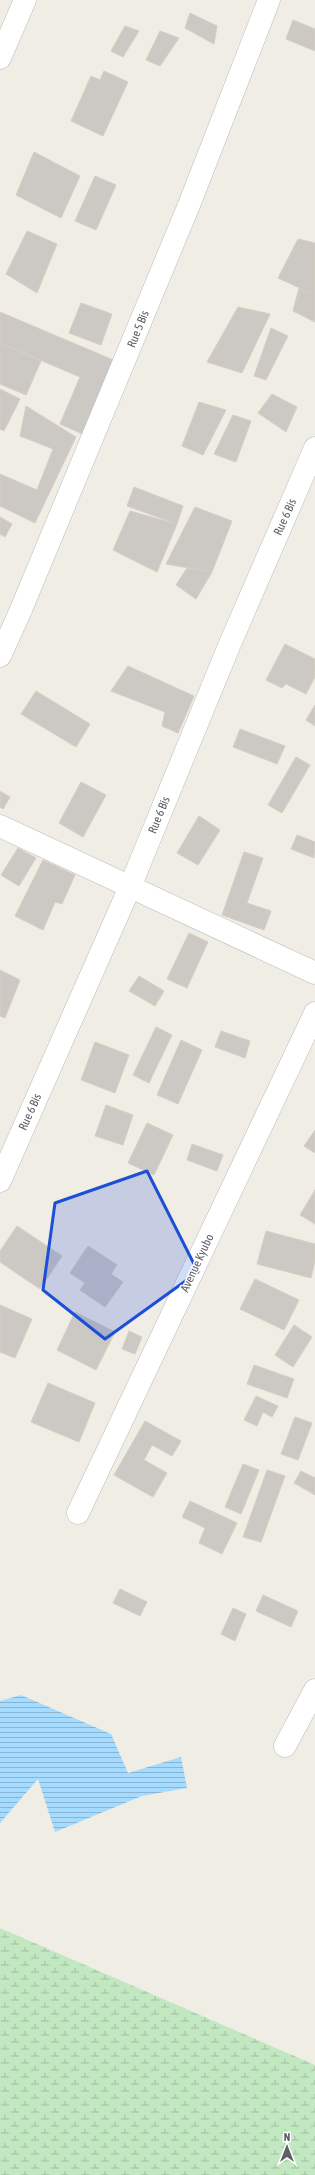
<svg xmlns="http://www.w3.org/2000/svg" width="315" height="2175" font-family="'Asap Condensed',sans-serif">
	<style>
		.wetland { fill: url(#wetland-marsh) }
		.water { fill: url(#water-rules) }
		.building { fill: #ccc9c4; stroke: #d5cec3 }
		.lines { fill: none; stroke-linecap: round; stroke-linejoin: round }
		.minor-casing { stroke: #b7bbbf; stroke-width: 23 }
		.minor { stroke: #fff; stroke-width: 22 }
		.marked { fill: #1d4ed8; fill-opacity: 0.2; stroke: #1d4ed8; stroke-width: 3; stroke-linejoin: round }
		.labels { text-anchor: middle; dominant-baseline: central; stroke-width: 3; stroke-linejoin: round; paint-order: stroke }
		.street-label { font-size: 12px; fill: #5d6166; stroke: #fff }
	</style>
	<defs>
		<pattern id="wetland-marsh" width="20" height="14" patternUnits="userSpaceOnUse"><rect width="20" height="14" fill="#c2e8c1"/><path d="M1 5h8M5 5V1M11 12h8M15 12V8" fill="none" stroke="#a1bfa1"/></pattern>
		<pattern id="water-rules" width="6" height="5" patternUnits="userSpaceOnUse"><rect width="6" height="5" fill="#a5dbff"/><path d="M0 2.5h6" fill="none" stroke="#8ab5d2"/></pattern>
	</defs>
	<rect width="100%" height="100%" fill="#f0ede5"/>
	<polygon class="wetland" points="0,1928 315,2065 315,2175 0,2175"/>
	<polygon class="water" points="21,1695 111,1734 128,1773 181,1757 187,1788 142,1796 55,1832 38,1779 0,1823 0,1701"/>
	<g class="building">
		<polygon points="190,13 217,26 214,44 185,28"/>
		<polygon points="293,20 315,29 315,51 286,39"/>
		<polygon points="125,26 139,31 123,57 111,51"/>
		<polygon points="160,31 179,38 160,66 146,60"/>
		<polygon points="104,71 128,82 103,136 71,121 91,76 100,80"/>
		<polygon points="34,152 80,176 61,218 16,195"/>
		<polygon points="95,176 116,185 96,230 75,221"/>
		<polygon points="27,231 57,244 37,293 6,274"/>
		<polygon points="298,239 315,243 315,295 278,278"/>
		<polygon points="299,288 315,294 315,322 293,311"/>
		<polygon points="81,303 112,314 101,345 69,333"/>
		<polygon points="238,307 270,314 242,373 207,362"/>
		<polygon points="0,312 118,362 87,436 60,424 80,377 0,343"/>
		<polygon points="271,328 288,336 266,380 254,376"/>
		<polygon points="0,343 41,361 26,395 0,384"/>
		<polygon points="0,389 20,399 4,431 0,429"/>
		<polygon points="272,394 297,407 286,432 258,413"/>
		<polygon points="199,402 226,410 203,455 182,446"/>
		<polygon points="26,406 76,437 35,523 0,506 0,474 37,490 53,449 20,436"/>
		<polygon points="233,415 251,421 236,462 214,454"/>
		<polygon points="134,487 183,506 177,524 127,506"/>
		<polygon points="195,507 232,521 212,572 166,564"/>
		<polygon points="130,511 177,524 157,572 113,550"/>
		<polygon points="0,517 12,524 5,537 0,534"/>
		<polygon points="187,568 212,572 196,599 176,585"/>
		<polygon points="285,644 315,659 315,677 306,694 286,684 282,688 266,680"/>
		<polygon points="128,666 194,696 178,733 162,726 165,712 111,691"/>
		<polygon points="36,691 90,724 76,747 21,714"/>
		<polygon points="315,705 315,726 306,720"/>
		<polygon points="240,729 285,746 277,764 233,747"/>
		<polygon points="296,757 310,765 282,813 268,805"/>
		<polygon points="81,782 106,795 83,837 59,823"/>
		<polygon points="0,791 10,797 3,809 0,807"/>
		<polygon points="199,816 220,830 198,865 177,853"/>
		<polygon points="297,835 315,842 314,858 291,849"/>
		<polygon points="18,848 36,858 19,886 1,875"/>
		<polygon points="244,852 263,858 247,903 271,911 264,930 222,915"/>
		<polygon points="43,860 75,875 62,904 55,902 43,930 15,916"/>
		<polygon points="189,933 208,942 187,988 167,979"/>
		<polygon points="0,970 20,980 5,1018 0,1016"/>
		<polygon points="139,976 164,991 155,1006 129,991"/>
		<polygon points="156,1027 172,1035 149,1083 133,1075"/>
		<polygon points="221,1031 250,1041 245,1058 215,1047"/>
		<polygon points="181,1040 202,1050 178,1104 157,1095"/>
		<polygon points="95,1042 129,1055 115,1093 81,1080"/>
		<polygon points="106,1105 133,1115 123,1145 95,1136"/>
		<polygon points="147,1123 173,1135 154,1175 128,1163"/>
		<polygon points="315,1130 315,1153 304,1146"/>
		<polygon points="192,1144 223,1155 217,1171 187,1160"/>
		<polygon points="315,1190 315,1224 300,1215"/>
		<polygon points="17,1226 62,1256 40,1289 0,1262 0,1251"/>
		<polygon points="266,1231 315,1244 315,1261 311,1278 257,1264"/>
		<polygon points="88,1246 117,1265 111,1274 123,1282 105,1307 80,1290 85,1283 70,1273"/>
		<polygon points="255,1279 299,1300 284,1330 240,1309"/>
		<polygon points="0,1305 32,1319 15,1358 0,1352"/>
		<polygon points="75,1312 115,1332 96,1370 57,1350"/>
		<polygon points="294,1325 312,1337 293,1367 275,1355"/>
		<polygon points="129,1331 142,1337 135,1354 122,1349"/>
		<polygon points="254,1365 294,1379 287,1398 247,1384"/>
		<polygon points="48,1383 95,1403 79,1442 31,1422"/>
		<polygon points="256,1396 278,1406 272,1417 263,1412 257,1426 244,1420"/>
		<polygon points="295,1417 312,1423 298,1460 281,1454"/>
		<polygon points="145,1421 181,1441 172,1456 152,1445 144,1460 167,1473 153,1497 114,1475"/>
		<polygon points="243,1464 259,1470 241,1514 225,1507"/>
		<polygon points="267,1470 285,1476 261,1542 243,1537"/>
		<polygon points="301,1471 315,1478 315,1495 294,1483"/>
		<polygon points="190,1501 237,1523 222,1554 199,1543 205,1528 182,1517"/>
		<polygon points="120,1589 147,1602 140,1616 113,1603"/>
		<polygon points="263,1595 298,1611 291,1627 256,1611"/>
		<polygon points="233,1608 246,1614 235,1641 221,1634"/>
	</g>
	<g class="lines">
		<defs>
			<g id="minor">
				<polyline points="0,58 25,0"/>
				<polyline points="0,656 20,612 189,205 269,0"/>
				<polyline points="0,826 315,973"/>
				<polyline points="0,1181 130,887 229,646 315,448"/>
				<polyline points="78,1513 315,1013"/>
				<polyline points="285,1746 315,1690"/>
			</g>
		</defs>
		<use href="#minor" class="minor-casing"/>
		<use href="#minor" class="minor"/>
	</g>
	<path class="marked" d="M147 1171 198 1272 105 1339 43 1290 55 1203Z"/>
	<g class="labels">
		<g class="street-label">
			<text transform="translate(138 329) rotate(-68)">Rue 5 Bis</text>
			<text transform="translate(285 517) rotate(-66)">Rue 6 Bis</text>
			<text transform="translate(159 815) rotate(-68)">Rue 6 Bis</text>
			<text transform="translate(30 1112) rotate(-66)">Rue 6 Bis</text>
			<text transform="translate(197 1263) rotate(-65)">Avenue Kyubo</text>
		</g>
	</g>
	<g transform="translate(287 2147)" stroke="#ffffff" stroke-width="3" paint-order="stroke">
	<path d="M0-3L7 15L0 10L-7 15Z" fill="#5d6166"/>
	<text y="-6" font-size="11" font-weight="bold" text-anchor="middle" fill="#5d6166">N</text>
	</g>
</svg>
